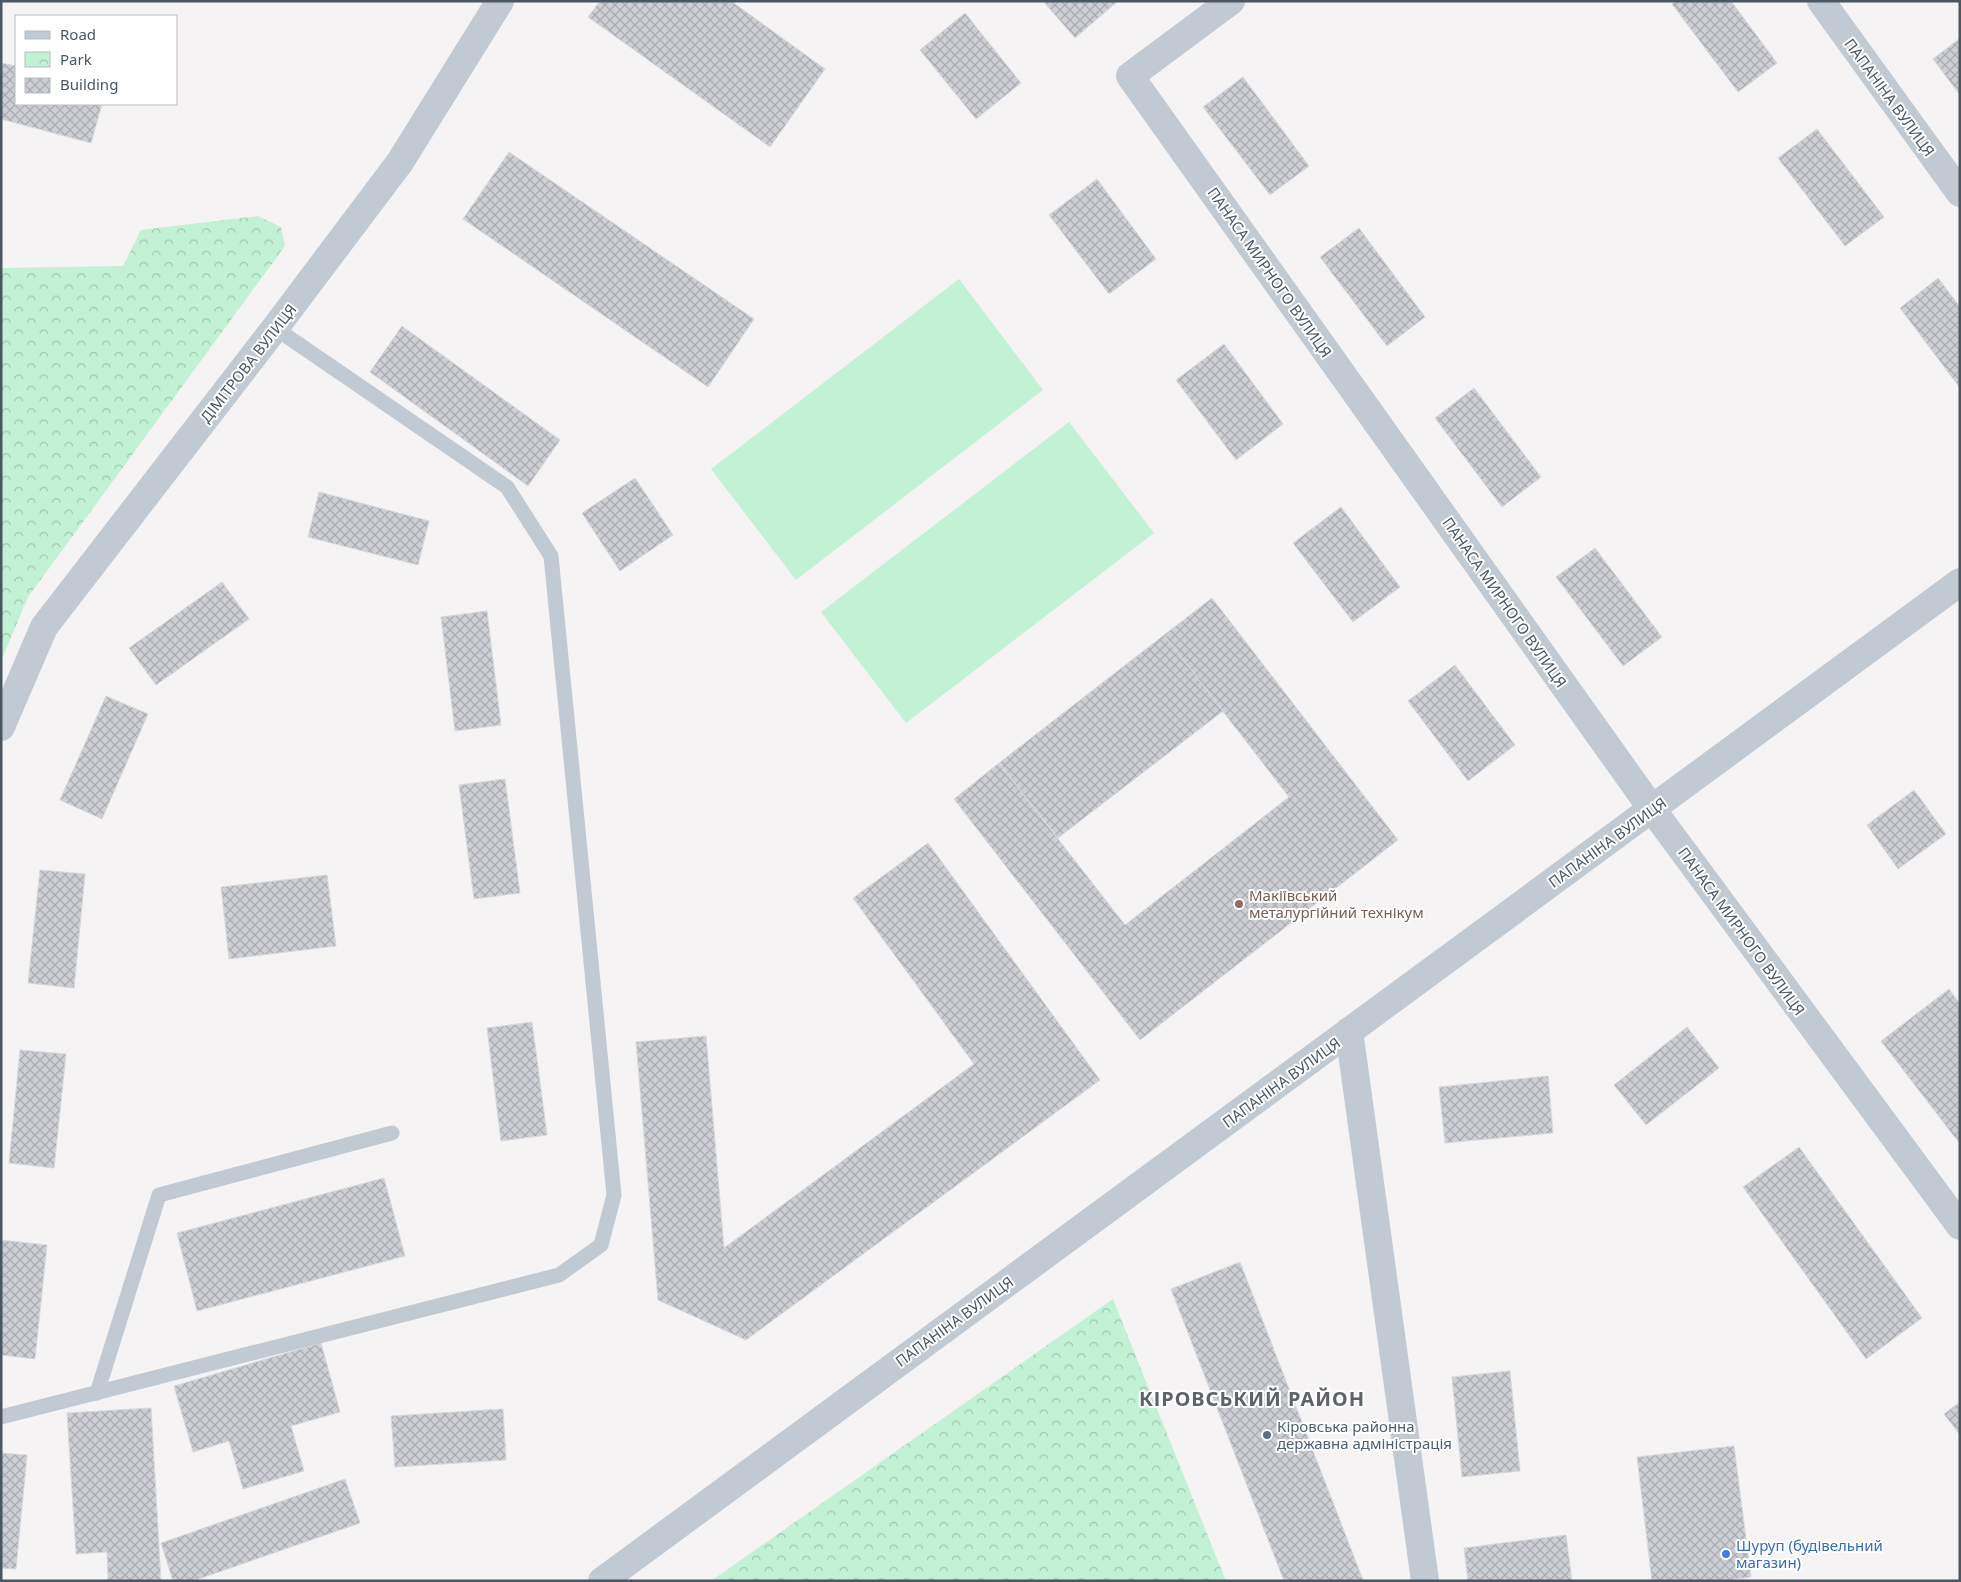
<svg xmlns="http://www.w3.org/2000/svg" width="1961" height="1582" font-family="'Noto Sans',sans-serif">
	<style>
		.park { fill: url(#park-crowns) }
		.pitch { fill: #c3f1d5 }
		.building { fill: url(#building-cross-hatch); stroke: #d7d9de }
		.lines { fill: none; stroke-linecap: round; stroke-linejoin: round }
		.lane { stroke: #c1cad2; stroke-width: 15 }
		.street { stroke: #c1cad2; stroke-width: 28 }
		.education-dot { fill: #8d6e63; stroke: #fff; stroke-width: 2 }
		.service-dot { fill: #5c6f8a; stroke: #fff; stroke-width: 2 }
		.shop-dot { fill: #3f7fe0; stroke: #fff; stroke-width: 2 }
		.labels { text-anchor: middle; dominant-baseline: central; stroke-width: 4; stroke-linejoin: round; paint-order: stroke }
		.street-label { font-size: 15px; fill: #4a5661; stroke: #fff }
		.education-label { font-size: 15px; fill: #785e54; stroke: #fff; text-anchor: start }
		.service-label { font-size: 15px; fill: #4e5e75; stroke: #fff; text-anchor: start }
		.shop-label { font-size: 15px; fill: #366cbe; stroke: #fff; text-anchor: start }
		.district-label { font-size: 20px; font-weight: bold; letter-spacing: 1px; fill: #5f6368; stroke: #fff }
	</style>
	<defs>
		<pattern id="park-crowns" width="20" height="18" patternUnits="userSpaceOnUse" patternTransform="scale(1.25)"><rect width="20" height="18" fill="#c3f1d5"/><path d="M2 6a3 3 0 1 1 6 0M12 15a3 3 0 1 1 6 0" fill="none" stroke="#a0c6b0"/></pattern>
		<pattern id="building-cross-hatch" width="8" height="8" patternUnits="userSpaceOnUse" patternTransform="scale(1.25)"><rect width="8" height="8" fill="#cdcfd5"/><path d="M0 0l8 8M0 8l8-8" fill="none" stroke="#a8abb0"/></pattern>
	</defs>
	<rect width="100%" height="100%" fill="#f5f3f3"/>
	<g class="park">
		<polygon points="258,216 281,227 285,246 28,597 1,661 1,268 123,266 141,230"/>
		<polygon points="1113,1299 1226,1581 711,1581"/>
	</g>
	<g class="pitch">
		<polygon points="959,279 1043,390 796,580 711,469"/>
		<polygon points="1069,422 1154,533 906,723 821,612"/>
	</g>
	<g class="building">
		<polygon points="600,1 731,1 825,69 770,147 588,17"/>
		<polygon points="1043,1 1118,1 1075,38"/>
		<polygon points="1675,1 1731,1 1777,63 1738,92 1672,4"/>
		<polygon points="965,13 1021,83 976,119 920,50"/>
		<polygon points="1960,38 1960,95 1933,59"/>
		<polygon points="1,63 16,66 16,104 102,104 91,143 1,119"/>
		<polygon points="1243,77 1309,166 1270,195 1203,107"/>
		<polygon points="1817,129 1884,217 1845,246 1778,158"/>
		<polygon points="509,152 754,319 708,387 463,219"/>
		<polygon points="1097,179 1156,259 1109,294 1049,215"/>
		<polygon points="1359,228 1425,317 1387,346 1320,257"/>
		<polygon points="1938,278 1960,307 1960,388 1900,308"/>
		<polygon points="402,326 560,440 528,486 370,372"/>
		<polygon points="1224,344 1283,424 1236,460 1176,380"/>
		<polygon points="1474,388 1541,477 1502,507 1435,418"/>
		<polygon points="635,478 673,535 620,571 582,513"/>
		<polygon points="319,492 429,521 418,565 308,537"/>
		<polygon points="1341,507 1400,587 1353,622 1293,543"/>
		<polygon points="1595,548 1662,637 1623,666 1556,577"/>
		<polygon points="222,582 249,619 156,685 129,648"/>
		<polygon points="1212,598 1398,840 1140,1040 954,799 999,763 1125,925 1289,797 1164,635"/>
		<polygon points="487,611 501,725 455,731 441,617"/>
		<polygon points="1164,635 1223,711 1058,838 999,763"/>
		<polygon points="1455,665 1515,745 1468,781 1408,701"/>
		<polygon points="106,696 148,714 102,819 60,800"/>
		<polygon points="505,779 520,893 474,899 459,785"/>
		<polygon points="1914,790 1946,834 1898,869 1867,825"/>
		<polygon points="928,843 1100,1080 746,1340 658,1300 636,1042 706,1036 724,1248 974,1064 853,898"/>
		<polygon points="40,870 85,874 74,988 28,983"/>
		<polygon points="327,875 336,946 229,959 221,887"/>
		<polygon points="1949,989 1960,1004 1960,1144 1881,1041"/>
		<polygon points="532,1022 547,1135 501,1141 487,1028"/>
		<polygon points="1687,1027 1719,1068 1646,1125 1614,1085"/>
		<polygon points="20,1050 66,1054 54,1168 9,1163"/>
		<polygon points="1548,1076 1553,1133 1445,1143 1439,1087"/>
		<polygon points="1799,1147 1922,1318 1866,1359 1743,1187"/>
		<polygon points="384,1178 405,1256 197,1311 177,1233"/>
		<polygon points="1,1240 47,1245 35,1359 1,1355"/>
		<polygon points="1240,1262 1363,1580 1361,1581 1284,1581 1171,1289"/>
		<polygon points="321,1343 340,1412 291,1426 304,1471 243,1489 229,1441 193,1452 174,1386"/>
		<polygon points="1510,1371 1520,1471 1462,1477 1452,1377"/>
		<polygon points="1960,1402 1960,1435 1944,1414"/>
		<polygon points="151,1408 161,1581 108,1581 107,1552 76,1554 67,1413"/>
		<polygon points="503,1409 506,1460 395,1467 391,1416"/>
		<polygon points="1734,1446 1751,1577 1722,1581 1652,1581 1637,1457"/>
		<polygon points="1,1453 27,1455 16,1569 1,1568"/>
		<polygon points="345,1479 360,1523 193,1581 173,1581 161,1543"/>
		<polygon points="1566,1535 1572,1581 1468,1581 1464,1548"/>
	</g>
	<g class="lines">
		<g class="lane">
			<polyline points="97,1393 159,1195 392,1133"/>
			<polyline points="1,1417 559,1275 601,1245 614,1195 551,556 507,487 275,328"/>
		</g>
		<g class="street">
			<polyline points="1231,1 1130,76 1652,809 1960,1226"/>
			<polyline points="1821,1 1960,193"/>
			<polyline points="1,727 44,627 275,328 400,162 500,1"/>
			<polyline points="1349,1031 1425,1581"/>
			<polyline points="602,1581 1960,582"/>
		</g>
	</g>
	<circle class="education-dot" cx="1239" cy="904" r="5"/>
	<circle class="service-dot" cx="1267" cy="1435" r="5"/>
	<circle class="shop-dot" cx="1726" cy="1554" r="5"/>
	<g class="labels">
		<g class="street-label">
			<text transform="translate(1890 97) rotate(54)">ПАПАНІНА ВУЛИЦЯ</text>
			<text transform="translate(1270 272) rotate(55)">ПАНАСА МИРНОГО ВУЛИЦЯ</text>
			<text transform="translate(248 363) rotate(-52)">ДІМІТРОВА ВУЛИЦЯ</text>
			<text transform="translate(1505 602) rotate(55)">ПАНАСА МИРНОГО ВУЛИЦЯ</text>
			<text transform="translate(1607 842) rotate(-36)">ПАПАНІНА ВУЛИЦЯ</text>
			<text transform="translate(1742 931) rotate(54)">ПАНАСА МИРНОГО ВУЛИЦЯ</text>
			<text transform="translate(1281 1082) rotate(-36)">ПАПАНІНА ВУЛИЦЯ</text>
			<text transform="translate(954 1321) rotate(-36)">ПАПАНІНА ВУЛИЦЯ</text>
		</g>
		<g class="education-label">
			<text x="1249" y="895">Макіївський<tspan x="1249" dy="17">металургійний технікум</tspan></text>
		</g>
		<g class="service-label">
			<text x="1277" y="1426">Кіровська районна<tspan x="1277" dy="17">державна адміністрація</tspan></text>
		</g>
		<g class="shop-label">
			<text x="1736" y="1545">Шуруп (будівельний<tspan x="1736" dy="17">магазин)</tspan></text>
		</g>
		<g class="district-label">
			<text x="1252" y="1398">КІРОВСЬКИЙ РАЙОН</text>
		</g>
	</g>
	<rect width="1961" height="1582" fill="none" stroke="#4a5661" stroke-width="5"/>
	<rect x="15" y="15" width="162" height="90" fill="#ffffff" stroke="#b7bbc0"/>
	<rect x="25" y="31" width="25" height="8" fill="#c1cad2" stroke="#b7bbc0"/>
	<text x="60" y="40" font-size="15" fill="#4a5661">Road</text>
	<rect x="25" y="52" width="25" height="15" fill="url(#park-crowns)" stroke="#b7bbc0"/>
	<text x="60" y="65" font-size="15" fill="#4a5661">Park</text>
	<rect x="25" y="78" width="25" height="15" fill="url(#building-cross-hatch)" stroke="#b7bbc0"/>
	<text x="60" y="90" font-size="15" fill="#4a5661">Building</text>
</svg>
